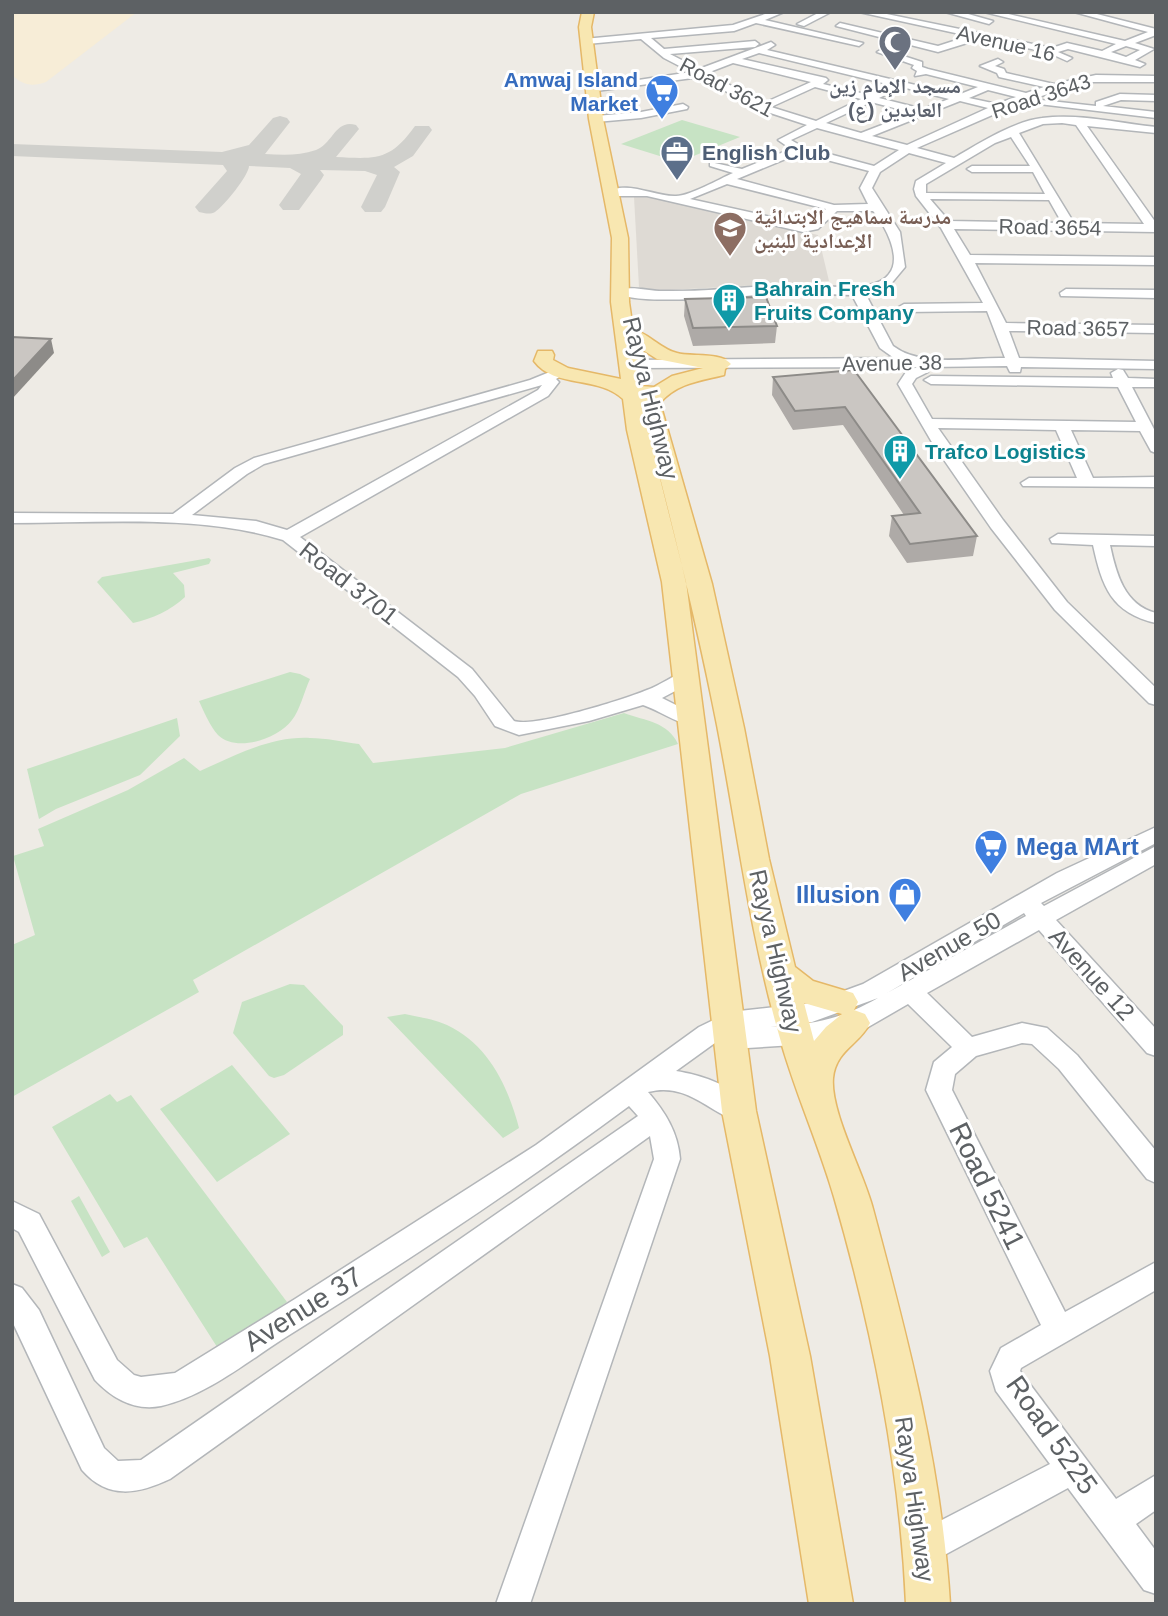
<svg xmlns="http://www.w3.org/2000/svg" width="1168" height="1616" font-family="Arial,'Noto Naskh Arabic',sans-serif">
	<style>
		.education { fill: #dedad4 }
		.green { fill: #c7e3c4 }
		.sand { fill: #f7edd7 }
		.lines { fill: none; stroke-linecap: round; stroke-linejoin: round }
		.taxiway { fill: #d0d0cc; fill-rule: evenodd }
		.minor-casing { stroke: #b3b6b9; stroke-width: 3 }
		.major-casing { stroke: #e5b868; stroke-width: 3 }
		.minor { fill: #fff; fill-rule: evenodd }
		.major { fill: #f8e7b1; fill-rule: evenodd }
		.wall { fill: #aeaaa7 }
		.shaded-wall { fill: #8d8b88 }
		.building { fill: #cac6c2; stroke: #8d8b88; stroke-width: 2 }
		.labels { text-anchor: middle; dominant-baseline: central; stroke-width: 6; stroke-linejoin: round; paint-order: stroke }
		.far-street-label { font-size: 21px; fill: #5d6164; stroke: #fff }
		.far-shop-label { font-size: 21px; font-weight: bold; fill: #366cbe; stroke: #fff; text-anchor: end }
		.far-worship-label { font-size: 21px; font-weight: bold; fill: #5b616d; stroke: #fff }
		.far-service-label { font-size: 21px; font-weight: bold; fill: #4e5e75; stroke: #fff; text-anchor: start }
		.far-education-label { font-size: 21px; font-weight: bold; fill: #785e54; stroke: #fff; text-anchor: start }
		.far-culture-label { font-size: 21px; font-weight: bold; fill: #0d838f; stroke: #fff; text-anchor: start }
		.street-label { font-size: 24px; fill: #5d6164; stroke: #fff }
		.shop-label { font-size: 24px; font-weight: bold; fill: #366cbe; stroke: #fff; text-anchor: start }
		.near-street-label { font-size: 28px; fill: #5d6164; stroke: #fff }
	</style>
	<rect width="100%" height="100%" fill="#eeebe5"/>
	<polygon class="education" points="645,195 818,235 829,281 651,291 639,287 634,197"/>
	<g class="green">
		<polygon points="682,120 740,137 679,162 621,144"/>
		<path d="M209 558 211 560 209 564 173 573 184 585 185 597C171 610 152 619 133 623L97 582 102 577Z"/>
		<path d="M290 672 300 674 310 679C304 692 300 710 292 720 278 739 236 753 218 735 210 726 204 712 199 701Z"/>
		<path d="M624 713C646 721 668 722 678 744L521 794 193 980 199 992 12 1097V945L35 935 13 856 44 846 38 829 128 790 184 758 200 771C234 756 271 736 310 738 326 738 343 742 359 744L373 763 505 748Z"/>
		<polygon points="177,718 180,736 140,775 56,809 39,819 27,769"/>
		<polygon points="290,984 304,985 343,1026 343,1035 284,1075 274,1078 269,1076 233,1033 242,1002"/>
		<path d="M405 1014C418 1017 434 1019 447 1025 488 1044 508 1086 519 1128L503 1138 387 1017Z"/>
		<polygon points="232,1065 290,1134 217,1182 160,1109"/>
		<polygon points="110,1094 117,1102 131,1095 287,1302 219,1350 147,1237 124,1248 52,1127"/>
		<polygon points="79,1196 110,1252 102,1257 71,1201"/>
	</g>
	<path class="sand" d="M12 12H137L46 82C31 87 23 85 12 75Z"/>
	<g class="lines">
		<path class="taxiway" d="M280 116 287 118 290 122 265 154C282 155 299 156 316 150 333 144 335 119 356 125L359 129 336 157C376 159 390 161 415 126H429L432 130 413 156 394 167 400 172 385 207 381 212H365L361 207 377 175 365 171 320 170 324 175 321 180 299 210H283L279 205 301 174 290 168 249 166C249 175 224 206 215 212 210 215 204 213 199 212L195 207 227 171 223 165 12 156V144L222 152 249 145 273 118Z"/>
		<defs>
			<g id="minor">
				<path d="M771 12H784L765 20 863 43 859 46 756 23 734 31 651 38 664 49 755 41 759 44 755 47 670 54 699 69 771 42 775 45 767 50 958 95 978 87 926 74 915 76 917 71 912 68 914 65 877 52 882 49 922 62V67L928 69 1026 93 1044 87 999 77 997 73 980 66 998 59 1003 62 995 66 1004 69 1006 73 1054 84 1096 75 1156 76V82H1086L1032 99 1096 106V102L1120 94 1156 95V101L1121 100 1103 106 1156 112V118L1022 102 917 148 954 158C978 144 1014 121 1042 118 1079 113 1119 123 1156 127V133L1087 126 1156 223V232L954 229 970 255 1156 257V265L975 263 1006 323 1156 325V333L1009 331 1019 358 1156 361V369L1021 367 1020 372H1010L1007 366 928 367V372L916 378 912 384 932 419 1136 422 1118 387 931 384 924 380 931 376 1113 378 1111 373 1118 369 1123 370 1128 378 1156 379V387H1132L1156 433V453L1151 451 1140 431 1071 430 1093 478 1156 477V487L1023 486 1021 483 1029 478H1077L1056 430 938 428 1003 520 1067 602 1156 688V705L1149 703 1055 610 991 528 933 444 898 384 906 372 917 367 628 368 621 364 628 360 894 358 880 348 852 295C831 295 809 292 787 293 757 294 635 308 616 292 625 284 649 291 662 291 705 292 748 286 791 285 816 285 841 289 865 286 874 284 884 281 889 274 903 257 884 224 873 211H837L818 229 803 232 647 196H612L606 193C625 179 656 197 676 196 690 196 719 179 733 173L710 166V162L742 169 791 149 778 140 807 125 758 109 700 77 589 92 587 90 592 87 691 72 664 58 641 39 587 44 583 41 584 39 733 25ZM759 53 891 85 869 95 823 84 828 80 826 78 742 59ZM733 63 811 82 764 103 707 73ZM815 87 861 99 816 121 771 107ZM902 87 949 99 923 109 879 98ZM988 90 1016 97 997 104 969 98ZM960 101 988 108 907 145 872 136ZM871 102 913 113 861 133 826 123ZM1062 123 1076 125 1144 224 1074 223 1019 133 1043 124ZM817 128 899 150 874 166 803 147 791 140ZM1011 137 1030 166H972L967 169 972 172H1033L1045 194 926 193V184L995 143ZM800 153 869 171 860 188 868 204 834 205 737 179ZM909 153 946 163 916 181 914 189 916 196 941 228 983 303 904 304 897 308 904 312 987 311 1005 358C970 357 922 368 893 346L865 293 890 285 905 267 900 232 872 188 880 172ZM727 184 826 209 810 223 803 224 690 199ZM930 199 1049 200 1062 223 949 221Z"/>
				<polygon points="820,12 831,12 804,26 797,24"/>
				<path d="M859 12H877L1052 48 1067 43 1102 51 1116 44 984 12H1000L1125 41 1148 32 1074 12H1089L1156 29V35L1135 43 1154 49 1135 60 1145 64 1140 67 1068 49 1058 52 1072 58 1067 61 1047 52 980 39 938 52 836 26 840 23 938 46 969 36ZM1126 46 1140 50 1126 57 1111 52Z"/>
				<polygon points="945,12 961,12 993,21 989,24"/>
				<polygon points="683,104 688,107 687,109 641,118 596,122 591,119 596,116 641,112"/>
				<polygon points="1066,289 1156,290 1156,298 1061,296 1060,293"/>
				<path d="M562 367 569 371 556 379 559 382 548 396 300 537 472 669 514 721C535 728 625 699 647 690 661 685 673 675 687 671L694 673 696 677 694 681 662 698 700 717 703 721 700 725C685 729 659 710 643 705L589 721 519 735 495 726 475 696 458 677 283 540C200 514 99 523 12 523V513L173 514 235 468 254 458 530 380ZM542 385 538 390 287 530 256 521 192 515 247 474 264 464Z"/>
				<path d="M1058 534 1156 536V546L1110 545C1116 573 1124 605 1156 613V623C1111 613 1102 586 1093 545L1052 543 1050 539Z"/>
				<path d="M1156 827V843L1041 903 1044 906 1156 846V864L1056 920 1156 1029V1056L1147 1053 1039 930 927 993 972 1037 1022 1023 1047 1028 1077 1055 1156 1151V1183L1147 1179 1059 1069 1032 1044 1022 1043 976 1056 955 1074 952 1090 1065 1312 1156 1262V1290L1021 1368 1020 1371 1116 1499 1156 1475V1510L1136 1524 1156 1551V1594L1144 1590 1068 1488 937 1559 925 1563 913 1559 909 1547 913 1535 1050 1464 996 1391 990 1371 1001 1348 1041 1325 926 1090 934 1062 952 1047 908 1004 863 1030 810 1044 731 1049 722 1046 719 1040 676 1071C701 1075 740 1087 752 1111L748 1119 739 1122C707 1111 687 1082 648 1092 665 1112 678 1132 680 1159L530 1604H496L654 1159 650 1136 170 1479C138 1494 108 1500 82 1470L12 1321V1284L22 1288 39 1310 104 1448 118 1461 141 1460 638 1116 629 1106C518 1188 403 1264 286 1337 248 1361 206 1396 161 1406 135 1411 113 1399 95 1380L19 1232 12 1228V1201L39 1214 117 1360 134 1375 141 1377 175 1373 295 1299 536 1145 699 1027 730 1012 811 1003 863 984 1057 873ZM1024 913 1026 916 887 993ZM878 998C839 1020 815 1024 770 1027L812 1022Z"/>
			</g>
			<path id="major" d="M582 12H594L591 27 603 119 628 238 629 302 633 330C646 331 660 349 677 353 692 357 721 352 731 364L725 369 724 375C700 381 677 383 660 403L712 584 744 728 769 859 795 967 813 981 853 993 858 1002 854 1010 865 1014 870 1023C859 1045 836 1050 833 1078 830 1112 864 1173 873 1209 908 1339 942 1469 950 1604H906C900 1467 872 1328 834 1197 818 1142 794 1090 779 1035 750 934 737 828 717 725 697 623 672 523 646 423L686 582 756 1111 810 1356 853 1604H809L770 1356 722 1111 662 582 627 430 623 399C598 375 555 389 534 361L538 351H552L554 355 553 360 568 368 621 379 611 302 612 238 589 119 579 27ZM635 345 657 359 703 368 672 376 654 387 641 386ZM804 1003 842 1014 826 1027 814 1041Z"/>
		</defs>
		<use href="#minor" class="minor-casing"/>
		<use href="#major" class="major-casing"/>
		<use href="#minor" class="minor"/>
		<use href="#major" class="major"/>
	</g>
	<g class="wall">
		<polygon points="685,299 777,326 775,343 693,346 684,316"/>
		<polygon points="854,370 977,536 973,556 907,563 889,536 892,516 904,515 843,425 793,430 772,395 773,377"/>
	</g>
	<polygon class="shaded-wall" points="51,339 54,353 12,399 12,381"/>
	<g class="building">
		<polygon points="766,297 777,326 693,328 685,299"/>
		<polygon points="12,337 51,339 12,381"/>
		<polygon points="854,370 977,536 910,544 892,516 920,513 845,407 795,411 773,377"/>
	</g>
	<defs>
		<symbol id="mosque-pin" viewBox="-11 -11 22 30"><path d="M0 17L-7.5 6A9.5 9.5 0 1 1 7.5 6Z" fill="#6b7280" stroke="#fff"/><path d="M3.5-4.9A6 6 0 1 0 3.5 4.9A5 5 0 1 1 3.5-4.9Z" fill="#fff"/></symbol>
		<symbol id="supermarket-pin" viewBox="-11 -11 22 30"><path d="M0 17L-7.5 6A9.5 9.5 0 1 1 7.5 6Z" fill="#3f7fe0" stroke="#fff"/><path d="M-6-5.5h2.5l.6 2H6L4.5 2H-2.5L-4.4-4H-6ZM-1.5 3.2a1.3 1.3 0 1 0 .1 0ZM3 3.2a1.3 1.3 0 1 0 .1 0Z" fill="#fff"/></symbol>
		<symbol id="office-pin" viewBox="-11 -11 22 30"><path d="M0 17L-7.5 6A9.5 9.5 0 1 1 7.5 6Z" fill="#5c6f8a" stroke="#fff"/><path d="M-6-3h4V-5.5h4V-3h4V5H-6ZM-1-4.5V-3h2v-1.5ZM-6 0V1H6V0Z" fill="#fff"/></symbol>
		<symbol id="school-pin" viewBox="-11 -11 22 30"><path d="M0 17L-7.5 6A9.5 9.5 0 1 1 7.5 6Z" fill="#8d6e63" stroke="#fff"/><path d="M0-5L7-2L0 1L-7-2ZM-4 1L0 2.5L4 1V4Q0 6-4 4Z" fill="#fff"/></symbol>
		<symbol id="building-pin" viewBox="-11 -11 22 30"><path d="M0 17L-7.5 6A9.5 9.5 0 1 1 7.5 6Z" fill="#0f9aa8" stroke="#fff"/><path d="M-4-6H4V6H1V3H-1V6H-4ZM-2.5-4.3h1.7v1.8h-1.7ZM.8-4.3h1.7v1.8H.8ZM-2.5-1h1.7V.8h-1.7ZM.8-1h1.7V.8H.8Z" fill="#fff"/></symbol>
		<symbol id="shop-pin" viewBox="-11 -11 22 30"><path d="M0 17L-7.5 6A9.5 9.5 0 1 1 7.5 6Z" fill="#3f7fe0" stroke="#fff"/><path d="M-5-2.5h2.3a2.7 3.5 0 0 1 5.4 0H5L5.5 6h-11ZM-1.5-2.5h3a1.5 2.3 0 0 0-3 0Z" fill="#fff"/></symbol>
	</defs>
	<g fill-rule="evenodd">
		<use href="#mosque-pin" x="876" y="23" width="38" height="52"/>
		<use href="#supermarket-pin" x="643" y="72" width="38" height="52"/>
		<use href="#office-pin" x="658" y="133" width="38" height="52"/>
		<use href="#school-pin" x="711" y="209" width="38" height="52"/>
		<use href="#building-pin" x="710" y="281" width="38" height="52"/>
		<use href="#building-pin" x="881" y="432" width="38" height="52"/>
		<use href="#supermarket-pin" x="972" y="827" width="38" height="52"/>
		<use href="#shop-pin" x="886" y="875" width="38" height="52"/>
	</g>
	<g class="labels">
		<g class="far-street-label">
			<text transform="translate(1006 43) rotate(13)">Avenue 16</text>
			<text transform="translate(727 87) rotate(28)">Road 3621</text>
			<text transform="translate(1041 96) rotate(-18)">Road 3643</text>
			<text transform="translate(1050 227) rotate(1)">Road 3654</text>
			<text transform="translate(1078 328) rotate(1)">Road 3657</text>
			<text transform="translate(892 363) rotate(-1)">Avenue 38</text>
		</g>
		<g class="far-shop-label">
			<text x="638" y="79">Amwaj Island<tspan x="638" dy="24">Market</tspan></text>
		</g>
		<g class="far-worship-label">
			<text x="895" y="85">مسجد الإمام زين<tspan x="895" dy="24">العابدين (ع)</tspan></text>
		</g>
		<g class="far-service-label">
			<text x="702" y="152">English Club</text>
		</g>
		<g class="far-education-label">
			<text x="754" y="216">مدرسة سماهيج الابتدائية<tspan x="754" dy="24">الإعدادية للبنين</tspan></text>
		</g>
		<g class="far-culture-label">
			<text x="754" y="288">Bahrain Fresh<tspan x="754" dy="24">Fruits Company</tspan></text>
			<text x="925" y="451">Trafco Logistics</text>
		</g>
		<g class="street-label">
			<text transform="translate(651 398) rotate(76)">Rayya Highway</text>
			<text transform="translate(349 583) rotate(38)">Road 3701</text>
			<text transform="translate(949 946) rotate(-30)">Avenue 50</text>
			<text transform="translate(776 951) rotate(77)">Rayya Highway</text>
			<text transform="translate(1092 974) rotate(48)">Avenue 12</text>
			<text transform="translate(915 1499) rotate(82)">Rayya Highway</text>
		</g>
		<g class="shop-label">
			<text x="1016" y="846">Mega MArt</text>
			<text x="880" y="894" text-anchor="end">Illusion</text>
		</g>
		<g class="near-street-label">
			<text transform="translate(987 1186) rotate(64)">Road 5241</text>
			<text transform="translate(303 1309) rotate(-32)">Avenue 37</text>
			<text transform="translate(1052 1435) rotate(55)">Road 5225</text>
		</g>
	</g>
	<rect width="1168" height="1616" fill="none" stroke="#5d6164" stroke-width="28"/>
</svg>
